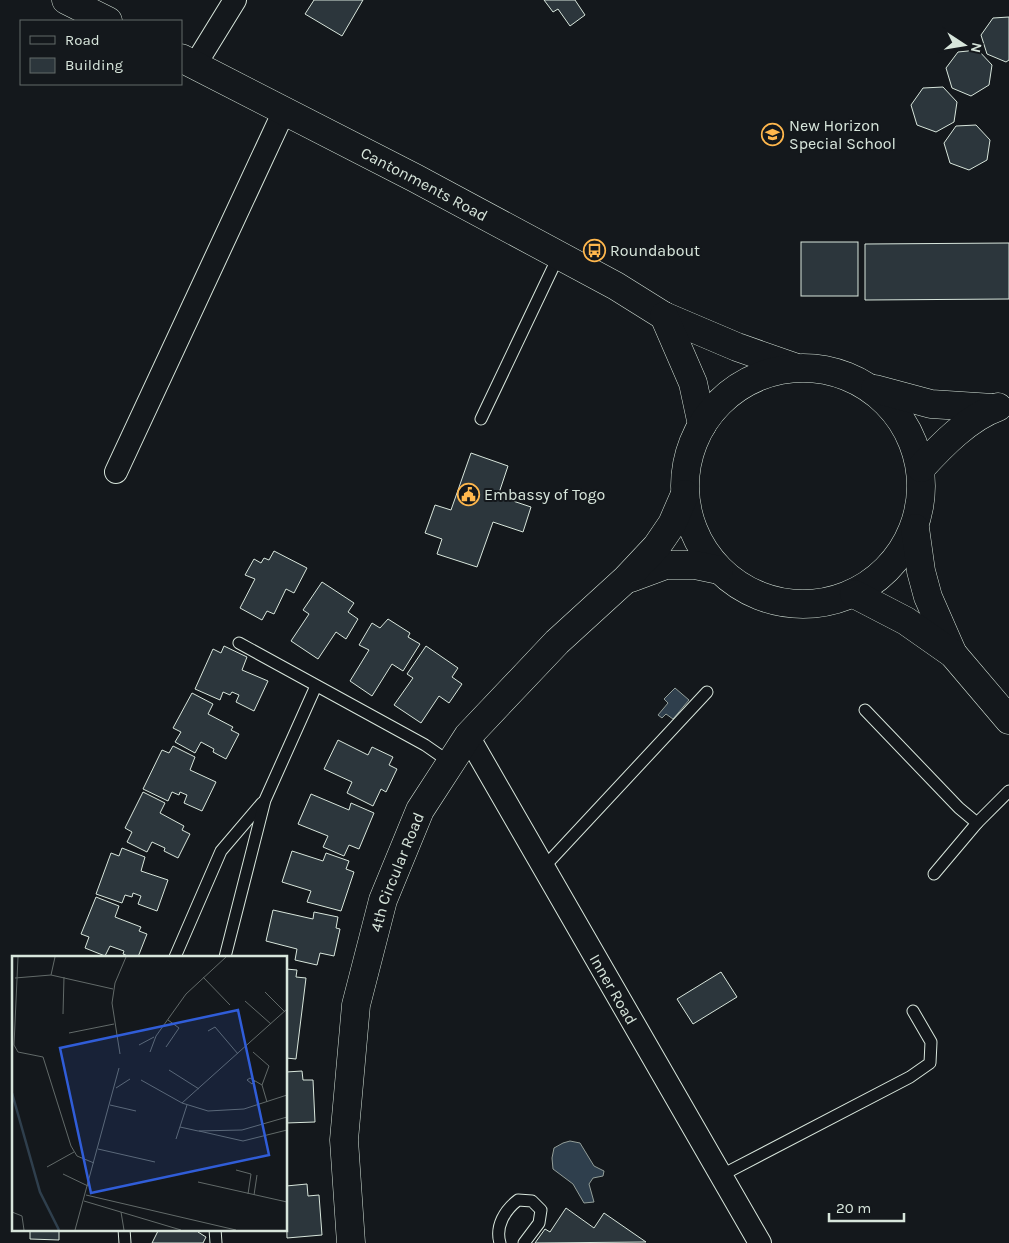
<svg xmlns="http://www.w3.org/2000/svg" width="1009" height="1243" font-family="Karla,sans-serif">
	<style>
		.water { fill: #2f3f4d; stroke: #939e99 }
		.building { fill: #2c363c; stroke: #d8e6dc }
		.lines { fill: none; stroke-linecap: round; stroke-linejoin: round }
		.service-casing { stroke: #d8e6dc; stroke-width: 13 }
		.minor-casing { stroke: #d8e6dc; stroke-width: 24 }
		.tertiary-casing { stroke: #d8e6dc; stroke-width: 29 }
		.service { stroke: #14181c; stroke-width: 11 }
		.minor { stroke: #14181c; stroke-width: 22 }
		.tertiary { stroke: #14181c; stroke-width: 28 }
		.labels { text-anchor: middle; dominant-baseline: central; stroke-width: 4; stroke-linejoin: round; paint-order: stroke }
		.poi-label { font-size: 16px; fill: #d8e6dc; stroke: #14181c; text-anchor: start }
		.street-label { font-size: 16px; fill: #d8e6dc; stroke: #14181c }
		.inset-river { fill: none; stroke: #2f3f4d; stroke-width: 2.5 }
		.inset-road { fill: none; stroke: #626a69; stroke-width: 1 }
		.view { fill: #305dd8; fill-opacity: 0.15; stroke: #305dd8; stroke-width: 2.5 }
		.inset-edge { fill: none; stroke: #d8e6dc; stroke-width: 2.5 }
	</style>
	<rect width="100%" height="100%" fill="#14181c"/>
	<g class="water">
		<polygon points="675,688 689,700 673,719 666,714 662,718 658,715 668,703 664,699"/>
		<polygon points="570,1141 580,1143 594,1166 604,1171 603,1176 593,1178 589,1184 594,1202 584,1203 573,1184 553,1169 552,1158 554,1148 563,1143"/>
	</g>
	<g class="building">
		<polygon points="314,0 363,0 342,36 305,14"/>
		<polygon points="544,0 575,0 585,15 570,26 558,9 553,12"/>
		<polygon points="1009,17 1009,60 1006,62 987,54 981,35 993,18"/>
		<polygon points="978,50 992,65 989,85 971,96 952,88 946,68 958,52"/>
		<polygon points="943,87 957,102 954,122 936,132 917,125 911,105 923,88"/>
		<polygon points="976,125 990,140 987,160 969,170 950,163 944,143 956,126"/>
		<rect x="801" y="242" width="57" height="54"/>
		<polygon points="1009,243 1009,299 865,300 865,244"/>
		<polygon points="471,453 508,466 498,496 531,507 523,532 493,522 477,567 437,554 442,539 425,533 435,505 451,510"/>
		<polygon points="274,551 307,568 294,593 286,589 274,614 267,611 262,620 240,608 255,579 245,575 254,559 261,563 264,558 269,560"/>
		<polygon points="322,582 354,603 348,612 358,619 346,639 336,632 318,659 291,641 309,614 303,610"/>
		<polygon points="388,619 410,633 408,637 420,644 403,671 392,664 372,696 350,681 369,650 359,645 372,623 380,628"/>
		<polygon points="224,646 247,657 242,670 268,681 254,711 236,702 239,695 232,692 230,695 223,692 220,700 195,689 213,649 221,653"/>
		<polygon points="426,646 458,668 452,677 462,684 449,703 439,696 421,723 394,705 413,678 407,674"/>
		<polygon points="192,693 213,704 208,714 233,727 231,730 239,734 226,759 213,752 214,749 201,742 195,753 175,742 181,732 173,728"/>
		<polygon points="338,740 368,755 372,747 393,757 389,765 397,769 386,792 381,789 373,806 347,793 352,782 324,769"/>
		<polygon points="173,746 195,757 190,770 216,782 202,811 184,803 187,795 180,792 179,795 172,792 168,801 143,789 162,750 169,753"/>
		<polygon points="143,792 165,803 160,813 184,826 182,830 190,834 178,858 164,851 165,848 152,842 147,852 127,842 132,832 125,828"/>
		<polygon points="311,794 349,810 351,803 374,813 359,849 349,845 344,856 323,847 328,836 298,824"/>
		<polygon points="122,848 145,857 141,871 168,880 157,911 138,904 141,896 133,893 132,897 125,895 122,903 96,894 111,853 119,856"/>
		<polygon points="292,851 323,861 326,853 349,861 346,869 354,872 341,911 307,902 311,891 282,882"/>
		<polygon points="96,897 119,906 115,917 141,927 139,931 147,934 138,957 130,957 123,954 124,951 110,946 105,956 85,948 89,937 81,934"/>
		<polygon points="273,910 313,919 314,912 338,917 336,928 340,929 334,956 320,953 317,965 295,960 297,949 266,941"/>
		<polygon points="286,969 297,970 296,977 306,978 296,1059 286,1058"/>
		<polygon points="721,972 737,997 693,1024 677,999"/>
		<polygon points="302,1071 303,1080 313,1080 315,1122 286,1123 286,1072"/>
		<polygon points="307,1184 308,1196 319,1195 322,1235 287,1238 286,1186"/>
		<polygon points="566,1208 594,1228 604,1213 646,1242 535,1243 545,1229 550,1232"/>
		<polygon points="30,1229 59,1229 59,1240 30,1239"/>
		<polygon points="159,1229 200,1229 198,1232 206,1237 203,1243 152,1243"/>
	</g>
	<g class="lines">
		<defs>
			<g id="service">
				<polyline points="481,419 559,255"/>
				<polyline points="239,643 425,745 451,763"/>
				<polyline points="865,710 959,808 977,823 1009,791"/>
				<polyline points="544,867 707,692"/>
				<polyline points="934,874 977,823"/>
				<polyline points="175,957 221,851 262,803"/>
				<polyline points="225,957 265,800 316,686"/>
				<polyline points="722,1175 910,1077 930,1063 931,1042 913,1011"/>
				<polyline points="124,1229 125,1243"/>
				<polyline points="215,1229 216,1243"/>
				<path d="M500 1243C495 1226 505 1210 518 1200L532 1201 541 1210 539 1223 524 1243"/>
			</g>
			<g id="minor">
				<polyline points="195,65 235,0"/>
				<polyline points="116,472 284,111"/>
				<path id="s1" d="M468 736 760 1243"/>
			</g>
			<g id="tertiary">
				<polyline points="66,0 108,21"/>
				<path id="s2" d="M181 58 415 178 616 286 664 316 737 347 794 367"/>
				<polyline points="664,316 693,383 702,425"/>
				<circle cx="803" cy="486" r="118"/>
				<polyline points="875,389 931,404 993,408"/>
				<path d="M921 468C941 446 969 417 998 407"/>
				<polyline points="915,528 921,571 928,597 953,654"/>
				<polyline points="631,578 666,565 695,565 719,570"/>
				<polyline points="854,594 906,621 953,654 1009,720"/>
				<path id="s3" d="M351 1243 344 1140 356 1005 383 900 420 810 468 736 557 642 626 579 657 546 672 524 685 494"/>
			</g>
		</defs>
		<use href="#service" class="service-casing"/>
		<use href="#minor" class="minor-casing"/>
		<use href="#tertiary" class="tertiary-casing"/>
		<use href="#service" class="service"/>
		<use href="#minor" class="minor"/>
		<use href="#tertiary" class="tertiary"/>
	</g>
	<defs>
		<symbol id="school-ring" viewBox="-11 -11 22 22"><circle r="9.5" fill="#14181c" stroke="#ffb74d" stroke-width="1.5"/><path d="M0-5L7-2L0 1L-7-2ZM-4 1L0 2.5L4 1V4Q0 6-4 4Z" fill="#ffb74d"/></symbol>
		<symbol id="bus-ring" viewBox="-11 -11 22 22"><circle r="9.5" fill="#14181c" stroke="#ffb74d" stroke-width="1.5"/><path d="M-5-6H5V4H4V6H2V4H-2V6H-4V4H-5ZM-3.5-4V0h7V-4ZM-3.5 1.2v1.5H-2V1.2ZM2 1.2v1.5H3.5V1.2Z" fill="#ffb74d"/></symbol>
		<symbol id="civic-ring" viewBox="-11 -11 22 22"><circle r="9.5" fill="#14181c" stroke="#ffb74d" stroke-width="1.5"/><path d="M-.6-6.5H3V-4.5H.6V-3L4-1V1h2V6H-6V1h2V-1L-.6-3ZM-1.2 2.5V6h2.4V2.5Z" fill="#ffb74d"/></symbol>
	</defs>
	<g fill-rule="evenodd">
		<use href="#school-ring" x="760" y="122" width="25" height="25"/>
		<use href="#bus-ring" x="582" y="238" width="25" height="25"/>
		<use href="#civic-ring" x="456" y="482" width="25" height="25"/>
	</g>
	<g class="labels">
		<g class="poi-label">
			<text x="789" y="125">New Horizon<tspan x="789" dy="18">Special School</tspan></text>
			<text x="610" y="250">Roundabout</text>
			<text x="484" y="494">Embassy of Togo</text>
		</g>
		<g class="street-label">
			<text stroke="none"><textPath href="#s2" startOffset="274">Cantonments Road</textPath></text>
			<text stroke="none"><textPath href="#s3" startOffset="378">4th Circular Road</textPath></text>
			<text stroke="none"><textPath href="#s1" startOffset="292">Inner Road</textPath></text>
		</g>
	</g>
	<g transform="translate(12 956)">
		<rect width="275" height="275" fill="#14181c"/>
		<path class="inset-river" d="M0 137 28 236 47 274"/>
		<path class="inset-road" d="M6 1 2 89 6 96 31 101 59 190 65 200 82 207M39 19 43 1M191 21 218 49M3 22 39 19 101 33M253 36 273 56M233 45 259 68M51 58 52 21M196 75 203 71 226 98M57 77 102 68M127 89 142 81M154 91 167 72 156 64M138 96 144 80 174 38 214 1M241 96 257 110 250 129 255 146M108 98 100 47 103 27 114 1M157 114 187 133M129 124 170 147 196 155 232 153 275 139M243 125 240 128 235 124 238 122 250 129M104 132 118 123M170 147 275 53M98 149 124 155M168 171 186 175 230 174 275 161M187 175 231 185 275 174M164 183 175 149M86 193 143 206M35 211 62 196M224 214 239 218 236 238M51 218 76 230M186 226 275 246M74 239 224 274M242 239 245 219M72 245 169 274M0 256 10 260 12 274M109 256 112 274M63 274 107 112"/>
		<path class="view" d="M226 54 257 199 79 237 48 92Z"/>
		<rect width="275" height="275" class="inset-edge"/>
	</g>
	<rect x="20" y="20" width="162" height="65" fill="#14181c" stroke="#626a69"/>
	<rect x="30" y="36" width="25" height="8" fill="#14181c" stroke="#626a69"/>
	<text x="65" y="45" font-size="15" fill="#d8e6dc">Road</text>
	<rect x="30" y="58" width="25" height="15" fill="#2c363c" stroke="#626a69"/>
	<text x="65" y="70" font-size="15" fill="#d8e6dc">Building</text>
	<g transform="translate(964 45) rotate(102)" stroke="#14181c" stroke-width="4" paint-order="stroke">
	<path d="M0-4L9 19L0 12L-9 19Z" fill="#d8e6dc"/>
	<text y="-8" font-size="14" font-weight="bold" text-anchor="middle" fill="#d8e6dc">N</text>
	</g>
	<path d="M829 1213v8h75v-8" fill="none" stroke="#d8e6dc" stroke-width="2.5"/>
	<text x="836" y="1213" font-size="15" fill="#d8e6dc" stroke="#14181c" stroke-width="4" paint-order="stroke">20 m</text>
</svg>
